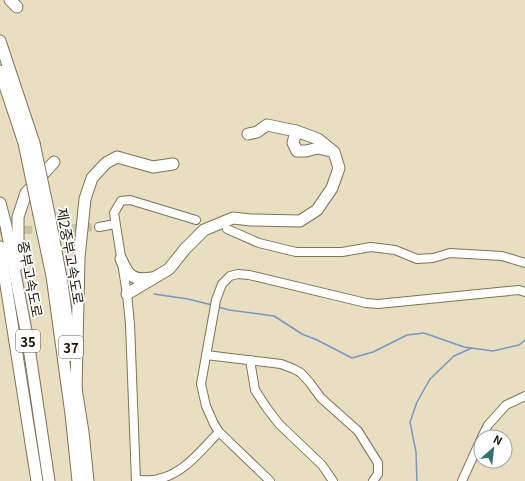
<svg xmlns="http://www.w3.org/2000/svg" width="525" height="481" font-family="Georgia,'Noto Sans KR',serif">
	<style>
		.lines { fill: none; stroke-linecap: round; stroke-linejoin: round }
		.stream { stroke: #7598cb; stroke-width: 1.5 }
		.minor-tunnel { stroke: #c8c1a4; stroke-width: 8; stroke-dasharray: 8 4; stroke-linecap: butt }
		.minor-casing { stroke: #7c7457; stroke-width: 10 }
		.highway-casing { stroke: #7c7457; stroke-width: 13 }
		.minor { stroke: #fff; stroke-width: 8 }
		.highway { stroke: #fff; stroke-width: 11 }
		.highway-bridge-casing { stroke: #7c7457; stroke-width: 13; stroke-linecap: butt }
		.highway-bridge { stroke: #fff; stroke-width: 11 }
		.labels { text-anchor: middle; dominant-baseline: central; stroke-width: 3.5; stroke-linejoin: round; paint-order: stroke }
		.shield { fill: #fff; stroke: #5f5c54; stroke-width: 1 }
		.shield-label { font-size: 13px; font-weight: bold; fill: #1a160b }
		.street-label { font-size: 14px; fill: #1a160b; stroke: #fff }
	</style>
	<rect width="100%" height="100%" fill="#e7dfbf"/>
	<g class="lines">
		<g class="stream">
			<polyline points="154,294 188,299 212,305"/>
			<polyline points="218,307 229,310 274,316 302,334 317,340 352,358 373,352 407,335 424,333 464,347 493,351 519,345 525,340"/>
			<polyline points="417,481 416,452 410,422 417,402 430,379 454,356 472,348"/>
		</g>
		<polyline class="minor-tunnel" points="0,231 99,227"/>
		<defs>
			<g id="minor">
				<polyline points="99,227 115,224"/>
				<polyline points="227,229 259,243 296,252 342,252 371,247 395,250 417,259 433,258 450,253 502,256 525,263"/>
				<polyline points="206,355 281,364 294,369 301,373 310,383 321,398 358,431 378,463 378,474 373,481"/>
				<polyline points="250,360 255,390 266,407 279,424 322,465 333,481"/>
				<polyline points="482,437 488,425 506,405 525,396"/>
				<path d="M136 480C143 480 151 481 158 479 184 474 201 450 219 432"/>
				<polyline points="136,481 130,324 127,294 114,213 121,201 130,200 196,220"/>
				<polyline points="270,481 219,432 214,424 206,406 201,384 216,300 222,284 230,276 238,274 249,275 366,303 378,304 519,290 525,292"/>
				<polyline points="462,481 481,439"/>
			</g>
			<g id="highway">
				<polyline points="10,0 17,7"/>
				<polyline points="0,41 34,143"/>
				<polyline points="0,71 24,143"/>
				<polyline points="296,131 293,143 297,151 306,151 318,148 331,151"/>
				<polyline points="0,203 6,226 28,341 49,481"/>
				<polyline points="49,214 62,283 72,356"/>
				<polyline points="39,215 52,276 71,414 78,481"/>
				<polyline points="0,247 37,481"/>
				<path d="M121 259C128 276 133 281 152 278"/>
				<polyline points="18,265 18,217 26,193 54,162"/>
				<polyline points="127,294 169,269 185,249 204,230 233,218 251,220 300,221 317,210 332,188 339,168 334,152 318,139 296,131 267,125 257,132 248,134"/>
				<polyline points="75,382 83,432 88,481"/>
				<polyline points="76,389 79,258 85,199 92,178 106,163 117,157 153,167 173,164"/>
			</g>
		</defs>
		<use href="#minor" class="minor-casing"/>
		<use href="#highway" class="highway-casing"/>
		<use href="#minor" class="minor"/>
		<use href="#highway" class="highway"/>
		<defs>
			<g id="highway-bridge">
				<polyline points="24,143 39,215"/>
				<polyline points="34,143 49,214"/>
			</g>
		</defs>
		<use href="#highway-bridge" class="highway-bridge-casing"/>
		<use href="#highway-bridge" class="highway-bridge"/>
	</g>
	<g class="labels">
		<g class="shield">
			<rect x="16" y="330" width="24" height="22" rx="3"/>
			<rect x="59" y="336" width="24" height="22" rx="3"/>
		</g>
		<g class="shield-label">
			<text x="28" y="341">35</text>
			<text x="71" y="347">37</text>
		</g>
		<g class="street-label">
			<text transform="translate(71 256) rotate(80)">제2중부고속도로</text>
			<text transform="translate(31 279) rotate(79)">중부고속도로</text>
		</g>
	</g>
	<g transform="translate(493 449) rotate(28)"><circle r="19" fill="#ffffff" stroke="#a3a29d"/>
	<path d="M0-3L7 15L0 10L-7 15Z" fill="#2f756b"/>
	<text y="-6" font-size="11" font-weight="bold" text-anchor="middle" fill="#1a160b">N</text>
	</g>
</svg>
